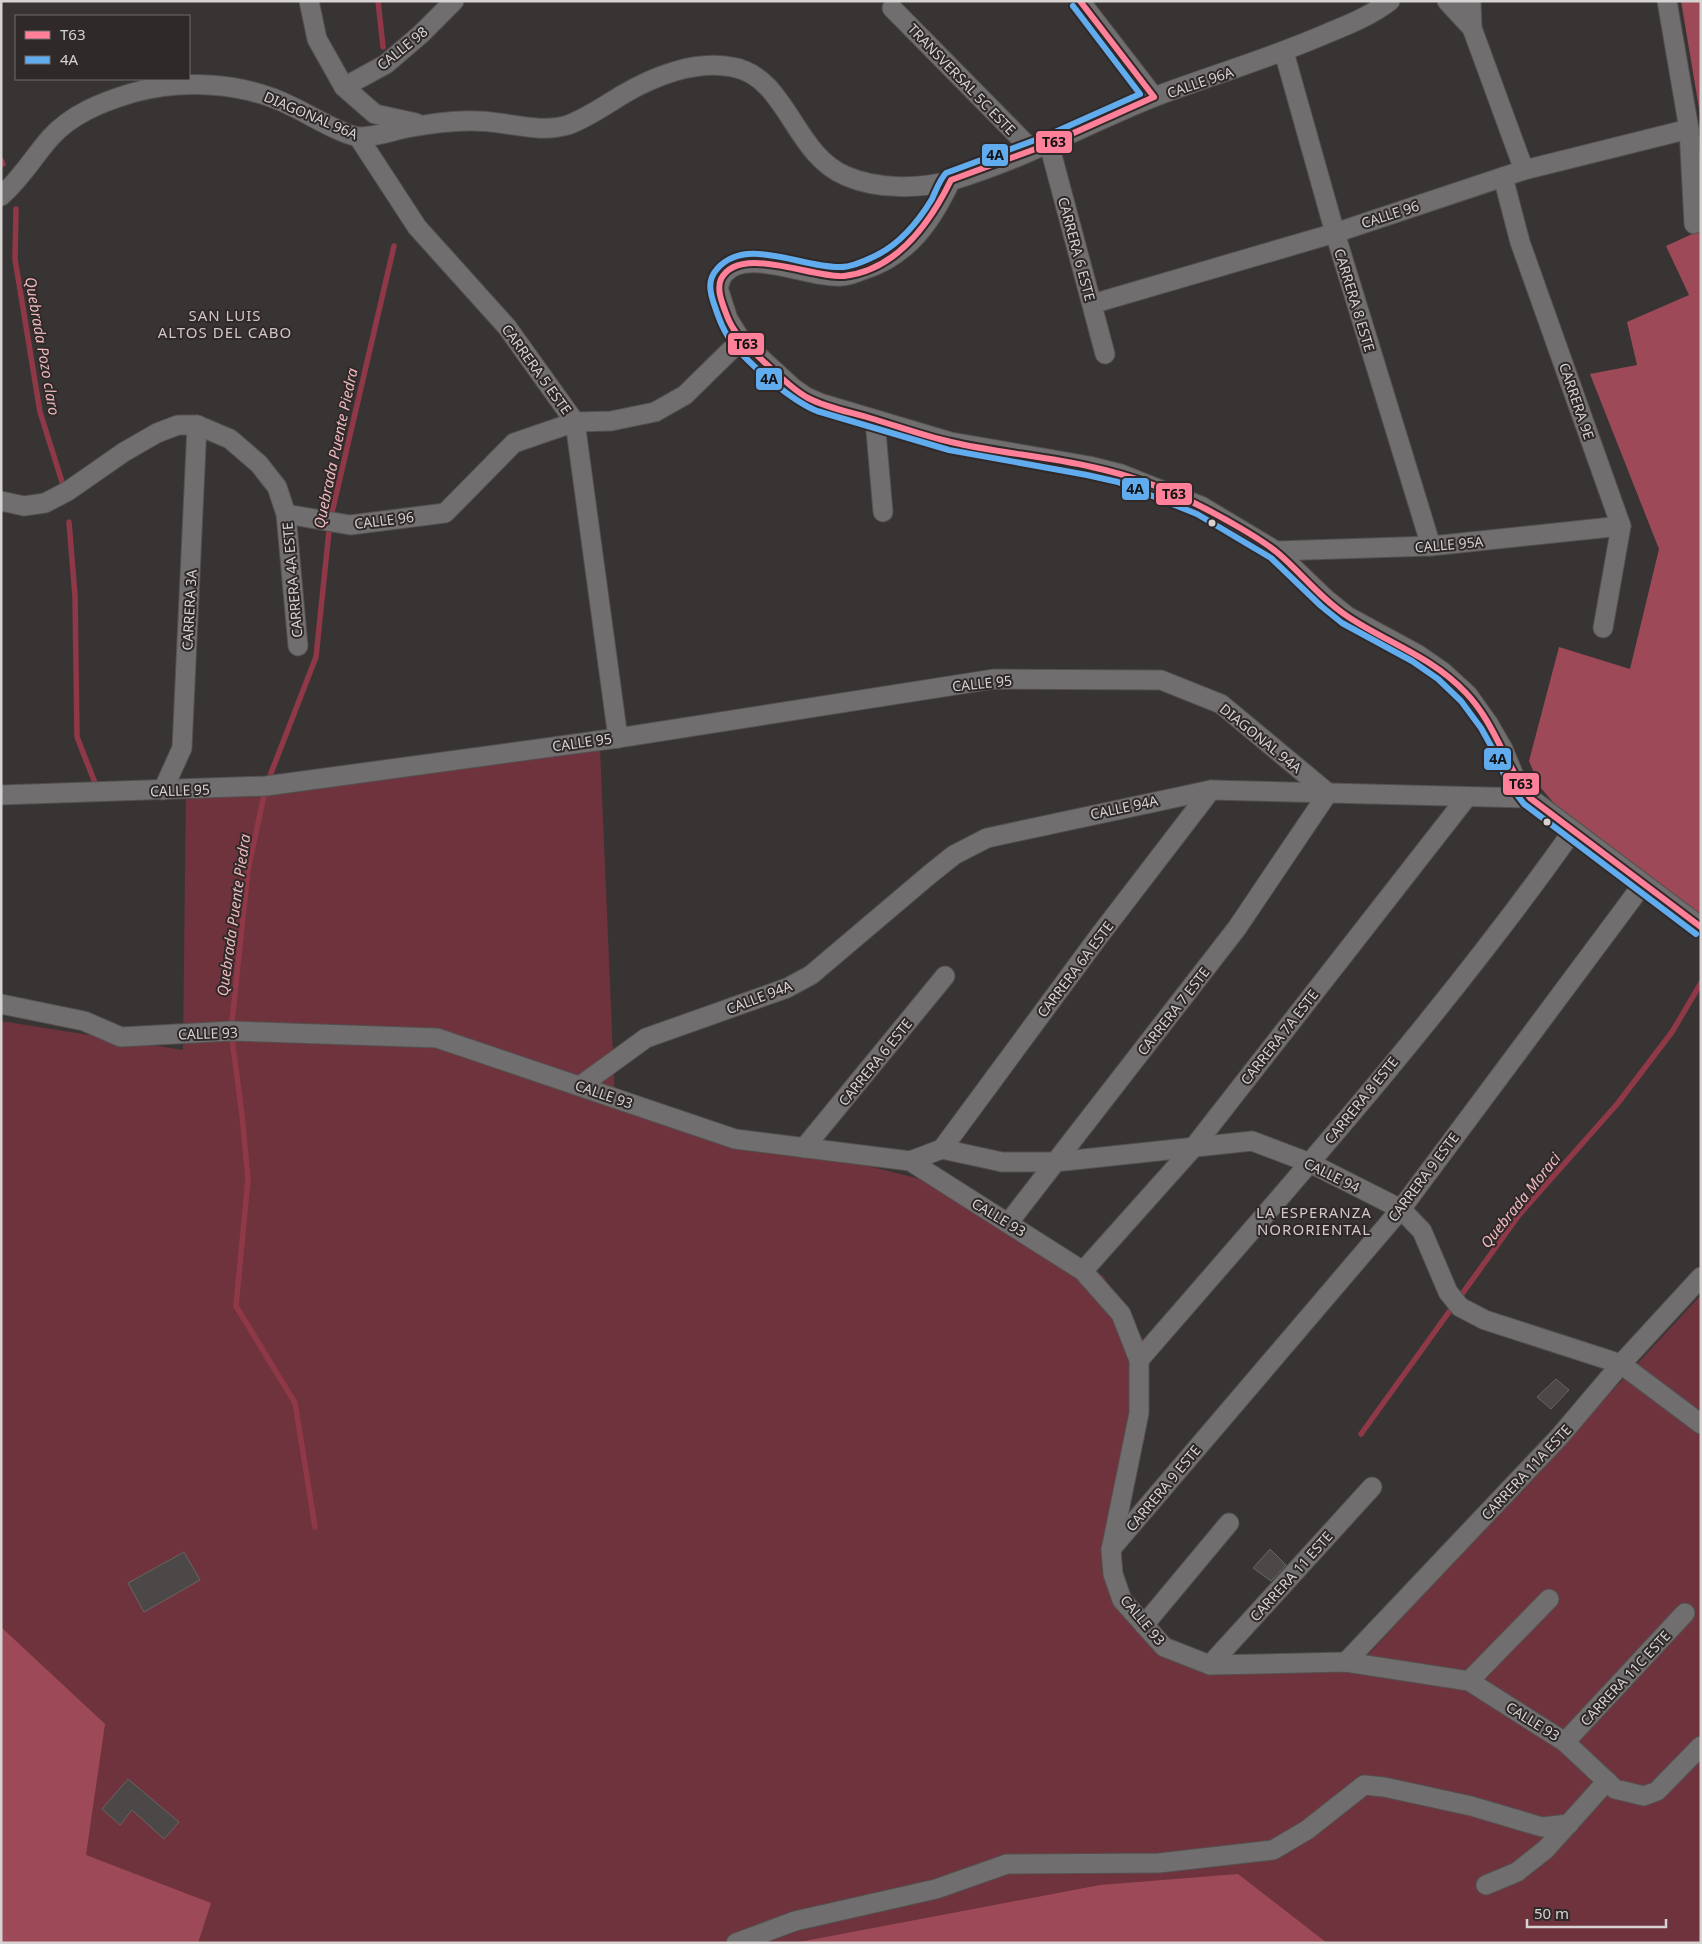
<svg xmlns="http://www.w3.org/2000/svg" width="1702" height="1944" font-family="'Noto Sans',sans-serif">
	<style>
		.green { fill: #6f333d }
		.forest { fill: #9e4957 }
		.lines { fill: none; stroke-linecap: round; stroke-linejoin: round }
		.stream { stroke: #8f3847; stroke-width: 5.5 }
		.building { fill: #4c4848; stroke: #686464 }
		.street-casing { stroke: #545050; stroke-width: 21 }
		.street { stroke: #706e6e; stroke-width: 19 }
		.bus-1-casing { stroke: #302929; stroke-width: 10 }
		.bus-2-casing { stroke: #302929; stroke-width: 10 }
		.bus-1 { stroke: #ff8098; stroke-width: 6 }
		.bus-2 { stroke: #60acee; stroke-width: 6 }
		.bus-dot { fill: #d7d3d3; stroke: #302929; stroke-width: 2 }
		.labels { text-anchor: middle; dominant-baseline: central; stroke-width: 4; stroke-linejoin: round; paint-order: stroke }
		.street-label { font-size: 14px; fill: #d7d3d3; stroke: #302929 }
		.neighbourhood-label { font-size: 15px; letter-spacing: 1px; fill: #d1c7c8; stroke: #302929 }
		.water-label { font-size: 15px; font-style: italic; fill: #efb8bd; stroke: #302929 }
		.line-badge { stroke: #302929; stroke-width: 2 }
		.pale-badge-label { font-size: 14px; text-anchor: middle; font-weight: bold; fill: #111 }
	</style>
	<rect width="100%" height="100%" fill="#393434"/>
	<polygon class="green" points="600,748 615,1103 928,1181 1033,1231 1103,1276 1148,1347 1145,1438 1123,1512 1120,1588 1160,1647 1229,1673 1365,1658 1701,1295 1701,1943 1,1943 1,1021 183,1050 186,787"/>
	<g class="forest">
		<polygon points="1681,1 1701,1 1701,120"/>
		<polygon points="1701,230 1701,914 1689,909 1558,808 1540,787 1529,761 1559,647 1630,669 1659,549 1590,374 1637,365 1627,322 1689,295 1666,246"/>
		<polygon points="1,1627 105,1724 86,1855 211,1903 198,1943 1,1943"/>
		<polygon points="1238,1874 1327,1943 794,1943 1100,1885"/>
	</g>
	<g class="lines">
		<g class="stream">
			<polyline points="378,1 383,47"/>
			<polyline points="1,160 3,164"/>
			<polyline points="16,209 15,259 40,412 63,485"/>
			<polyline points="69,522 75,596 77,737 97,788"/>
			<polyline points="1361,1434 1519,1215 1618,1103 1672,1032 1701,983"/>
			<polyline points="315,1527 295,1403 236,1306 248,1179 242,1115 231,1031 248,870 266,786 316,657 330,521 394,246"/>
		</g>
	</g>
	<g class="building">
		<polygon points="1556,1379 1569,1390 1551,1409 1537,1397"/>
		<polygon points="1270,1549 1286,1565 1271,1581 1253,1568"/>
		<polygon points="184,1552 200,1580 144,1612 128,1583"/>
		<polygon points="128,1779 179,1822 164,1839 132,1810 120,1825 102,1809"/>
	</g>
	<g class="lines">
		<defs>
			<g id="street">
				<polyline points="309,1 317,39 344,87 375,114 416,123"/>
				<polyline points="1080,1 1154,97"/>
				<polyline points="1447,1 1472,28 1524,170"/>
				<polyline points="1471,1 1472,28"/>
				<polyline points="1667,1 1689,129 1694,224"/>
				<polyline points="892,8 1032,150"/>
				<polyline points="1284,52 1335,233 1431,546"/>
				<polyline points="344,87 386,64 421,34 454,1"/>
				<polyline points="359,138 417,227 507,327 575,422 618,738"/>
				<polyline points="1049,144 1105,354"/>
				<polyline points="1503,177 1520,242 1621,526 1603,628"/>
				<path d="M951 180C932 221 908 256 863 270 857 272 849 276 841 276 811 279 745 246 724 274 721 277 720 283 718 288L728 319 741 340 792 387 806 397 820 403 951 442 1089 466 1121 474 1201 506 1276 551 1327 600 1347 616 1417 654 1443 672 1468 695 1488 723 1503 749 1515 778 1530 798 1701 927"/>
				<path d="M1 196C21 179 34 156 51 137 72 114 102 102 132 93 182 79 244 82 291 106 307 113 345 137 361 137 375 137 392 131 406 128 437 122 468 118 499 123 522 126 544 132 568 125 587 118 604 106 622 95 654 76 695 60 732 67 787 76 793 154 846 176 878 190 921 189 953 180 1023 159 1087 124 1154 97 1212 75 1271 58 1328 33 1350 24 1372 15 1390 1"/>
				<polyline points="1092,304 1335,233 1524,170 1689,129"/>
				<polyline points="875,420 883,512"/>
				<polyline points="1,501 24,506 45,503 68,491 124,452 157,433 178,425 197,425 230,439 259,464 277,487 286,514 298,646"/>
				<polyline points="286,514 350,525 445,513 514,443 575,422 611,421 655,412 685,395 741,340"/>
				<polyline points="1276,551 1431,546 1621,526"/>
				<polyline points="163,790 182,748 197,425"/>
				<polyline points="1,795 266,786 618,738 994,679 1161,680 1221,704 1328,793 1237,928 1009,1222"/>
				<polyline points="1,1004 84,1021 121,1037 231,1031 437,1038 735,1139 910,1161 1083,1271 1121,1314 1139,1360 1139,1413 1111,1550 1113,1574 1122,1600 1164,1647 1210,1665 1346,1662 1469,1681 1565,1742 1615,1789 1644,1796 1657,1791 1701,1746"/>
				<polyline points="580,1086 646,1038 787,988 811,975 929,875 954,855 987,838 1211,790 1530,798"/>
				<polyline points="804,1148 945,976"/>
				<polyline points="942,1149 1099,936 1211,790"/>
				<polyline points="910,1161 942,1149 1002,1162 1055,1162 1252,1141 1310,1163 1401,1209 1422,1231 1448,1292 1460,1307 1485,1320 1621,1364 1701,1424"/>
				<polyline points="1083,1271 1193,1148 1467,797"/>
				<path d="M1139 1360C1288 1188 1441 1017 1572 832"/>
				<polyline points="1111,1549 1401,1209 1643,884"/>
				<polyline points="1144,1625 1229,1523"/>
				<polyline points="1346,1662 1560,1436 1621,1364 1701,1277"/>
				<polyline points="1210,1665 1372,1487"/>
				<polyline points="1469,1681 1549,1599"/>
				<polyline points="1565,1742 1685,1613"/>
				<polyline points="1486,1885 1517,1872 1546,1849 1607,1781"/>
				<polyline points="736,1943 795,1921 936,1889 1007,1864 1159,1863 1273,1850 1307,1830 1364,1785 1384,1787 1471,1806 1542,1827 1569,1824"/>
			</g>
		</defs>
		<use href="#street" class="street-casing"/>
		<use href="#street" class="street"/>
		<defs>
			<path id="bus-1" d="M1080 1 1154 97 1049 144 951 180C930 223 897 270 844 276 814 279 739 243 721 279 716 290 723 305 727 316 734 335 749 347 763 361 777 373 791 389 808 398 827 408 850 412 870 418 897 426 924 436 951 442 997 453 1046 456 1092 467 1129 475 1168 489 1202 507 1222 517 1263 540 1279 554 1302 574 1321 599 1347 616 1387 643 1431 656 1466 693 1495 723 1505 765 1530 798L1701 927"/>
			<path id="bus-2" d="M1073 6 1140 94 1046 136 946 173C940 179 936 190 932 199 918 222 901 243 877 255 867 260 852 267 841 267 804 269 746 235 717 269 707 280 710 292 714 304 719 319 724 333 734 345 751 366 792 401 817 411L949 450 1087 475 1118 482 1197 514 1271 558 1321 606 1342 623 1412 661 1438 679 1461 701 1481 728 1495 753 1507 782 1524 804 1696 934"/>
		</defs>
		<use href="#bus-1" class="bus-1-casing"/>
		<use href="#bus-2" class="bus-2-casing"/>
		<use href="#bus-1" class="bus-1"/>
		<use href="#bus-2" class="bus-2"/>
	</g>
	<g class="bus-dot">
		<circle cx="1212" cy="523" r="4.5"/>
		<circle cx="1547" cy="822" r="4.5"/>
	</g>
	<g class="labels">
		<g class="street-label">
			<text transform="translate(402 48) rotate(-39)">CALLE 98</text>
			<text transform="translate(962 79) rotate(46)">TRANSVERSAL 5C ESTE</text>
			<text transform="translate(1200 82) rotate(-19)">CALLE 96A</text>
			<text transform="translate(311 115) rotate(23)">DIAGONAL 96A</text>
			<text transform="translate(1390 214) rotate(-18)">CALLE 96</text>
			<text transform="translate(1077 249) rotate(75)">CARRERA 6 ESTE</text>
			<text transform="translate(1355 300) rotate(73)">CARRERA 8 ESTE</text>
			<text transform="translate(537 369) rotate(54)">CARRERA 5 ESTE</text>
			<text transform="translate(1577 401) rotate(71)">CARRERA 9E</text>
			<text transform="translate(384 520) rotate(-7)">CALLE 96</text>
			<text transform="translate(1449 544) rotate(-5)">CALLE 95A</text>
			<text transform="translate(292 580) rotate(-95)">CARRERA 4A ESTE</text>
			<text transform="translate(189 610) rotate(-87)">CARRERA 3A</text>
			<text transform="translate(982 683) rotate(-6)">CALLE 95</text>
			<text transform="translate(1261 738) rotate(39)">DIAGONAL 94A</text>
			<text transform="translate(582 742) rotate(-8)">CALLE 95</text>
			<text transform="translate(180 790) rotate(-2)">CALLE 95</text>
			<text transform="translate(1124 807) rotate(-12)">CALLE 94A</text>
			<text transform="translate(1075 969) rotate(-53)">CARRERA 6A ESTE</text>
			<text transform="translate(759 997) rotate(-21)">CALLE 94A</text>
			<text transform="translate(1173 1011) rotate(-52)">CARRERA 7 ESTE</text>
			<text transform="translate(208 1033) rotate(-2)">CALLE 93</text>
			<text transform="translate(1279 1037) rotate(-52)">CARRERA 7A ESTE</text>
			<text transform="translate(875 1062) rotate(-51)">CARRERA 6 ESTE</text>
			<text transform="translate(604 1094) rotate(19)">CALLE 93</text>
			<text transform="translate(1361 1100) rotate(-51)">CARRERA 8 ESTE</text>
			<text transform="translate(1332 1175) rotate(26)">CALLE 94</text>
			<text transform="translate(1423 1177) rotate(-53)">CARRERA 9 ESTE</text>
			<text transform="translate(999 1217) rotate(31)">CALLE 93</text>
			<text transform="translate(1526 1472) rotate(-47)">CARRERA 11A ESTE</text>
			<text transform="translate(1163 1488) rotate(-50)">CARRERA 9 ESTE</text>
			<text transform="translate(1291 1576) rotate(-48)">CARRERA 11 ESTE</text>
			<text transform="translate(1143 1620) rotate(50)">CALLE 93</text>
			<text transform="translate(1625 1678) rotate(-47)">CARRERA 11C ESTE</text>
			<text transform="translate(1533 1721) rotate(32)">CALLE 93</text>
		</g>
		<g class="neighbourhood-label">
			<text x="225" y="315">SAN LUIS<tspan x="225" dy="17">ALTOS DEL CABO</tspan></text>
			<text x="1314" y="1212">LA ESPERANZA<tspan x="1314" dy="17">NORORIENTAL</tspan></text>
		</g>
		<g class="water-label">
			<text transform="translate(43 346) rotate(80)">Quebrada Pozo claro</text>
			<text transform="translate(335 448) rotate(-78)">Quebrada Puente Piedra</text>
			<text transform="translate(233 915) rotate(-82)">Quebrada Puente Piedra</text>
			<text transform="translate(1520 1200) rotate(-51)">Quebrada Moraci</text>
		</g>
	</g>
	<g class="line-badge">
		<rect x="1035" y="130" width="38" height="24" rx="5" fill="#ff8098"/>
		<rect x="981" y="143" width="28" height="24" rx="5" fill="#60acee"/>
		<rect x="727" y="332" width="38" height="24" rx="5" fill="#ff8098"/>
		<rect x="755" y="367" width="28" height="24" rx="5" fill="#60acee"/>
		<rect x="1121" y="477" width="29" height="24" rx="5" fill="#60acee"/>
		<rect x="1155" y="482" width="38" height="24" rx="5" fill="#ff8098"/>
		<rect x="1483" y="747" width="29" height="24" rx="5" fill="#60acee"/>
		<rect x="1502" y="772" width="38" height="24" rx="5" fill="#ff8098"/>
	</g>
	<g class="pale-badge-label">
		<text x="1054" y="147">T63</text>
		<text x="995" y="160">4A</text>
		<text x="746" y="349">T63</text>
		<text x="769" y="384">4A</text>
		<text x="1135" y="494">4A</text>
		<text x="1174" y="499">T63</text>
		<text x="1498" y="764">4A</text>
		<text x="1521" y="789">T63</text>
	</g>
	<rect width="1702" height="1944" fill="none" stroke="#d7d3d3" stroke-width="5"/>
	<rect x="15" y="15" width="175" height="65" fill="#302929" stroke="#736d6d"/>
	<rect x="25" y="31" width="25" height="8" fill="#ff8098" stroke="#736d6d"/>
	<text x="60" y="40" font-size="15" fill="#d7d3d3">T63</text>
	<rect x="25" y="56" width="25" height="8" fill="#60acee" stroke="#736d6d"/>
	<text x="60" y="65" font-size="15" fill="#d7d3d3">4A</text>
	<path d="M1527 1919v8h139v-8" fill="none" stroke="#d7d3d3" stroke-width="2.5"/>
	<text x="1534" y="1919" font-size="15" fill="#d7d3d3" stroke="#302929" stroke-width="4" paint-order="stroke">50 m</text>
</svg>
